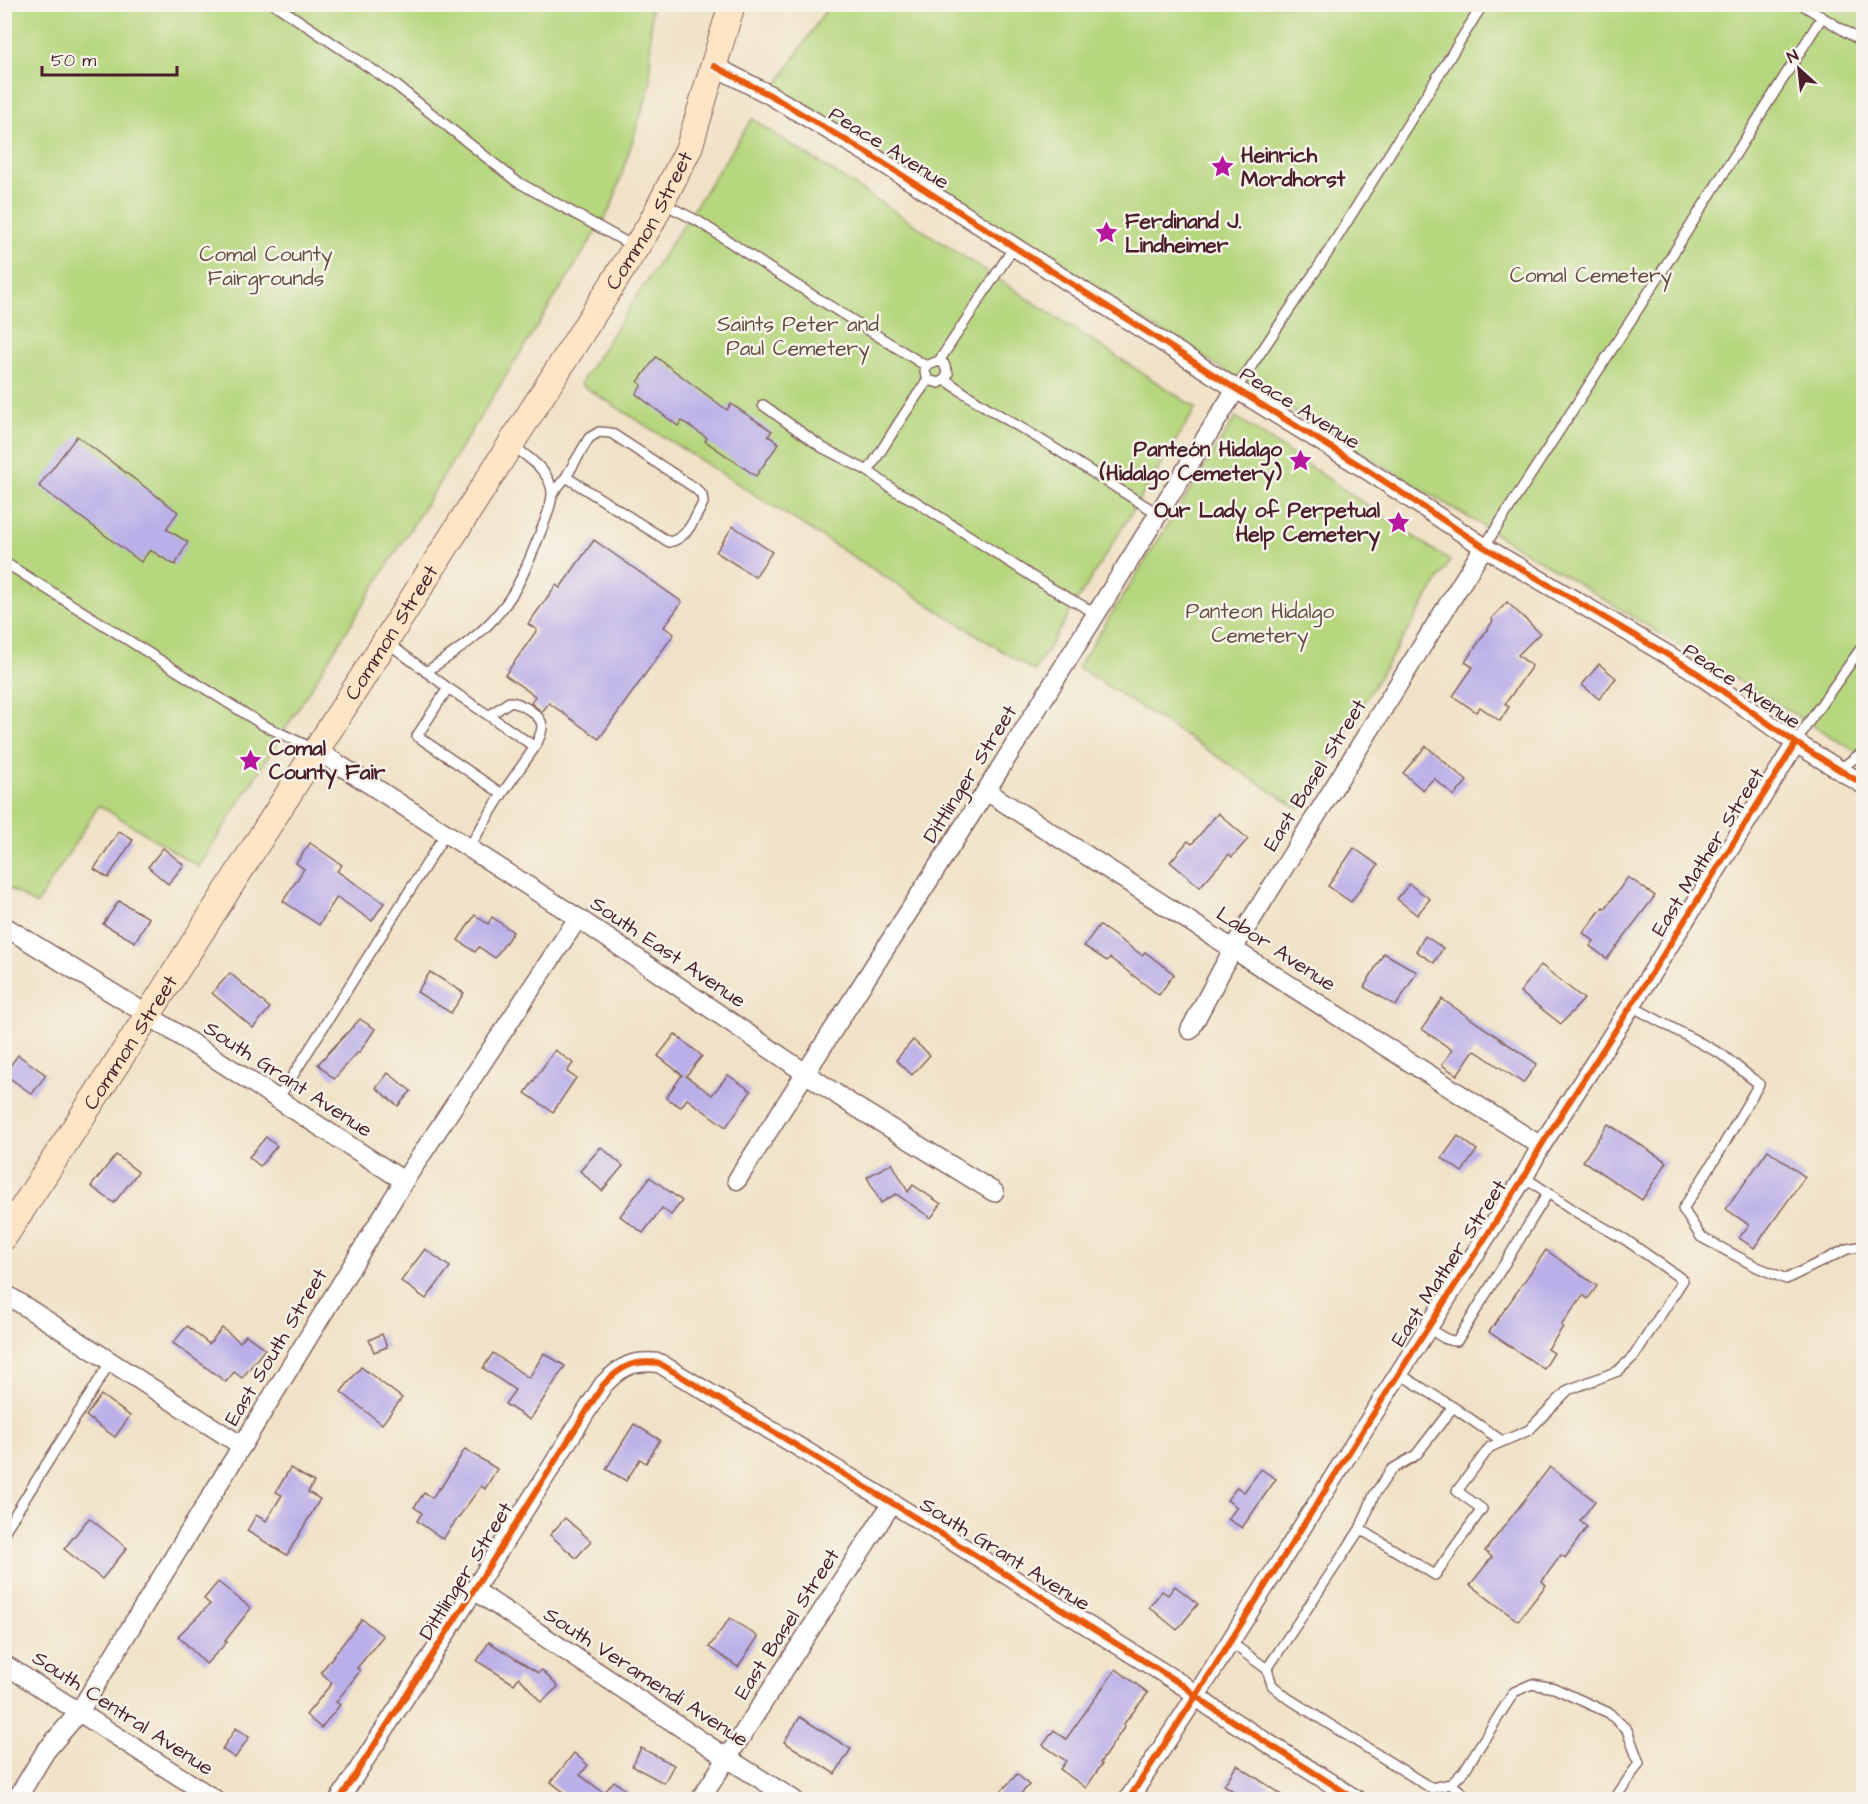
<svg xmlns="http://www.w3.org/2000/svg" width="1868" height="1804" font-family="'Architects Daughter',sans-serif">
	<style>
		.green { fill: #b6d77e; stroke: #807b54; stroke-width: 1.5 }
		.building { fill: #baafe8 }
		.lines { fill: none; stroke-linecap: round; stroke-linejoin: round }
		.service-casing { stroke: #846361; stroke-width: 12 }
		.minor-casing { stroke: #846361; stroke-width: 21 }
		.secondary-casing { stroke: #846361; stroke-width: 28 }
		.service { stroke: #fff; stroke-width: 9 }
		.minor { stroke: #fff; stroke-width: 18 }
		.secondary { stroke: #fde5c5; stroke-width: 26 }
		.cycleway-casing { stroke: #f7f3e8; stroke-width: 10 }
		.cycleway { stroke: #e8590c; stroke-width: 6 }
		.labels { text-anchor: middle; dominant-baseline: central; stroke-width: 5; stroke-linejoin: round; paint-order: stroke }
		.street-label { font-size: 21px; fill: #4a1f2b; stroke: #f7f3e8 }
		.poi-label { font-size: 21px; font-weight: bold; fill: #4a1f2b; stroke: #f7f3e8; text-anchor: start }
		.park-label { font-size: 21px; fill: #654d40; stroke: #f7f3e8 }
	</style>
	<rect width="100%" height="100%" fill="#f7f3e8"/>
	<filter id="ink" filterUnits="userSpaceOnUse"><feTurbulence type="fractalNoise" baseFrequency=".0167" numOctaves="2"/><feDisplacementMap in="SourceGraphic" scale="12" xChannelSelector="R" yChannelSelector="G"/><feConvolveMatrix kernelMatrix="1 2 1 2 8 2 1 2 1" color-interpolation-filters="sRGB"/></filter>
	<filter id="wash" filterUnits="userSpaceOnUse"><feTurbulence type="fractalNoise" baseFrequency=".008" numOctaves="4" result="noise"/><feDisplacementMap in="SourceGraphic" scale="24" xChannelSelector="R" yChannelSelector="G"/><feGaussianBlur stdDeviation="1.35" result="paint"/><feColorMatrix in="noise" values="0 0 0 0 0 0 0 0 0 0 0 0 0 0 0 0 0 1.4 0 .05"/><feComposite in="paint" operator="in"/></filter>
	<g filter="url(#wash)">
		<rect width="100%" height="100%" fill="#f0e2c6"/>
		<g class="green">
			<polygon points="4,5 651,5 650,86 611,208 199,867 99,805 36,905 4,885"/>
			<polygon points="829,5 1863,5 1863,756 770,95"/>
			<polygon points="752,119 1196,408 1034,671 580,384"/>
			<polygon points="1236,417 1450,561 1299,809 1078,667"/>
		</g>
		<g id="blocks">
			<g class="building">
				<polygon points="656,357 727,410 731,404 772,431 768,436 779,443 756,476 705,441 707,438 682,421 678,426 636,394 642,385 638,382"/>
				<polygon points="77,436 178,512 166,529 188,542 175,565 150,550 141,562 39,486"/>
				<polygon points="733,526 772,552 755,577 716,552"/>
				<polygon points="594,540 682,602 664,627 674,634 599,739 549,703 542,712 531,703 535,696 505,675 537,630 528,624 556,585 560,588"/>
				<polygon points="1507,602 1540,633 1518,655 1532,666 1505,704 1509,707 1500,721 1480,707 1476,712 1453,696 1473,667 1465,662 1493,621 1491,619"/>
				<polygon points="1599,664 1616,678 1599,699 1582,685"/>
				<polygon points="1426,746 1467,781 1454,796 1434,778 1423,790 1403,773"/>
				<polygon points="1218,813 1248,839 1232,857 1229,854 1200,887 1170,862 1188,841 1192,844"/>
				<polygon points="119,831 133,840 108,878 94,869"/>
				<polygon points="310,843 342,865 337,871 384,903 372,921 337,897 319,925 283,901 304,869 296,863"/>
				<polygon points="163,848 184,865 168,884 148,867"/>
				<polygon points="1354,848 1378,865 1351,902 1328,886"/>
				<polygon points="1628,877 1655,896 1607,959 1590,946 1594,941 1583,933 1603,907 1605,909"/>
				<polygon points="1409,884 1430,899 1417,915 1397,899"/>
				<polygon points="119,901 149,918 135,942 103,924"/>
				<polygon points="475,915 488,924 492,917 513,932 495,958 479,947 475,952 458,940"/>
				<polygon points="1099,925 1142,955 1145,952 1174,974 1159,995 1110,958 1107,961 1084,946"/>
				<polygon points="1425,936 1443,948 1434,963 1416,951"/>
				<polygon points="1384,953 1417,972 1396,1006 1364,987"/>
				<polygon points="1541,965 1584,999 1561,1024 1520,992"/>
				<polygon points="430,972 464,993 451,1013 417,992"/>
				<polygon points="230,973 270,1008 253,1028 212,993"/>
				<polygon points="1442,999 1537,1064 1523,1083 1474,1050 1457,1075 1442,1065 1452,1050 1422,1029"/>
				<polygon points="360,1019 375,1029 359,1053 358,1052 334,1079 318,1064"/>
				<polygon points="675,1034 702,1056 686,1076 712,1095 728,1075 751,1091 726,1127 687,1099 681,1107 666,1098 682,1075 658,1056"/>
				<polygon points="913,1040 930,1055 912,1075 896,1060"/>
				<polygon points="555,1050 573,1063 567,1072 576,1078 553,1112 525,1093"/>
				<polygon points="18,1055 46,1075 32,1094 4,1074"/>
				<polygon points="388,1073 411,1091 398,1106 376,1088"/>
				<polygon points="1608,1124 1667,1162 1642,1200 1583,1161"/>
				<polygon points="1458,1136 1477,1150 1462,1172 1442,1158"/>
				<polygon points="266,1137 277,1146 260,1166 249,1157"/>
				<polygon points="601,1147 623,1166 602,1191 580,1171"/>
				<polygon points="1768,1150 1805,1177 1754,1248 1739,1238 1749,1225 1726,1209"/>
				<polygon points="116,1155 138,1172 114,1203 91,1186"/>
				<polygon points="892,1163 908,1192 913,1185 941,1204 931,1218 896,1194 881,1203 867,1177"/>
				<polygon points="650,1177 682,1201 671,1215 662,1208 643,1233 620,1216"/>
				<polygon points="425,1249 450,1267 426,1299 401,1281"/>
				<polygon points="1546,1250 1597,1286 1588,1299 1583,1295 1561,1326 1563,1327 1548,1349 1554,1353 1544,1369 1489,1332"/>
				<polygon points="187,1326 209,1344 222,1328 240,1342 246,1335 265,1349 242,1378 234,1372 226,1382 173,1343"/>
				<polygon points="382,1334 387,1347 374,1352 369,1340"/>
				<polygon points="493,1353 529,1378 544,1353 565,1366 530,1420 505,1404 515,1390 483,1368"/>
				<polygon points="361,1367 402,1398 382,1424 341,1392"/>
				<polygon points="101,1395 130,1416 115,1437 86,1416"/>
				<polygon points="634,1424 660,1440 646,1463 640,1459 626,1481 606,1469"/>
				<polygon points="465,1449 497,1469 485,1489 481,1486 443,1539 417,1521 422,1513 414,1507 424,1493 432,1498 439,1488 440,1489"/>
				<polygon points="1550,1467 1595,1501 1580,1521 1587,1527 1565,1558 1561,1555 1542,1581 1546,1585 1518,1621 1470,1585 1492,1557 1485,1551"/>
				<polygon points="290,1468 314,1482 308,1492 320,1499 287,1555 247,1531 256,1515 266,1521 282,1495 276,1492"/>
				<polygon points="1261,1469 1276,1479 1242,1528 1228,1519 1237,1507 1227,1500 1237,1487 1244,1492"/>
				<polygon points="89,1518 127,1548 102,1579 64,1549"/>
				<polygon points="565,1518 591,1541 576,1558 550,1535"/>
				<polygon points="218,1582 251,1608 225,1641 227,1642 206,1664 178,1636 210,1604 204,1599"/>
				<polygon points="1175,1586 1198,1604 1177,1630 1149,1607 1162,1591 1168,1595"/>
				<polygon points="730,1618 758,1637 738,1667 709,1647"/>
				<polygon points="362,1619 383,1636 357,1668 360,1671 336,1702 340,1705 321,1728 306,1715 332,1683 321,1672"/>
				<polygon points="489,1642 538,1673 542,1670 558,1687 541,1702 519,1677 514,1684 477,1661"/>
				<polygon points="1116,1669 1148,1693 1123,1725 1125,1726 1100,1763 1102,1764 1086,1788 1060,1769 1066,1761 1043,1745 1054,1730 1066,1739"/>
				<polygon points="800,1717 851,1749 835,1774 784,1742"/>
				<polygon points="236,1728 249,1737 235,1758 222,1749"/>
				<polygon points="641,1748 674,1765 664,1783 632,1766"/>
				<polygon points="574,1753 588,1765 580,1775 604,1793 614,1781 638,1800 574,1800 551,1782"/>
				<polygon points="1237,1765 1290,1800 1247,1800 1224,1785"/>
				<polygon points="1017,1774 1029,1785 1015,1800 993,1800"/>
			</g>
		</g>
	</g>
	<g filter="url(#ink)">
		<use href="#blocks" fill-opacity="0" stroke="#846361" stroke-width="1.5"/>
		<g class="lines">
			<defs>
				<g id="service">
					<polyline points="274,4 397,86 516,181 633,246"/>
					<polyline points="1801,4 1864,43"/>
					<polyline points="664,204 698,221 769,268 926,366 925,372 928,380 939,383 945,379 948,374 944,364 939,361 926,366"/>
					<polyline points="939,361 1014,247"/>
					<path d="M945 379C974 402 1007 419 1038 438 1079 463 1118 490 1159 514"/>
					<path d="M928 380C906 409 888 441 868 471L894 490 915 501 1047 586 1097 614"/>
					<polyline points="1236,389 1325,257 1483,4"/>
					<polyline points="763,405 823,448 868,471"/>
					<path d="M553 493 566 477 589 438 599 432 611 433 695 488 702 495 703 503C695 518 687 539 669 542L566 477"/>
					<polyline points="1484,547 1640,306 1822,17"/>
					<polyline points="4,562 263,725 314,749"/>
					<polyline points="388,643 448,688 535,747 502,794 417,736 448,688"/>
					<path d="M426 672C452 654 481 636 501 610 518 590 529 561 539 536 543 526 553 503 552 492 550 470 527 457 511 444"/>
					<path d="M490 715 509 702C516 702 521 705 528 709 547 721 544 728 535 747"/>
					<polyline points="1796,743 1808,723 1864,644"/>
					<polyline points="1839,770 1864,751"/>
					<polyline points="469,847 502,794"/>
					<polyline points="1631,1006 1721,1054 1759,1084 1717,1156 1683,1209 1701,1237 1757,1267 1786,1279 1847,1249 1864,1246"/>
					<polyline points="278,1099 446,833"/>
					<path d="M1428 1327C1437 1333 1446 1342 1457 1341L1548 1193"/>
					<polyline points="1398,1373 1453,1407"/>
					<polyline points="1360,1529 1374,1495 1391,1470 1416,1455 1453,1407 1502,1441"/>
					<polyline points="4,1532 111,1361"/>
					<polyline points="1230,1642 1267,1669 1360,1529 1435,1575 1482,1509 1457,1491 1490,1447 1529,1430 1568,1390 1618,1371 1634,1356 1683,1280 1626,1240 1578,1213 1524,1177"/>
					<polyline points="1267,1669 1272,1685 1286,1697 1431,1788 1451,1784 1464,1771 1514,1692 1532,1684 1554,1688 1609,1713 1627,1730 1639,1763 1614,1800"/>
					<polyline points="1451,1784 1471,1800"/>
				</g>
				<g id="minor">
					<polyline points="714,66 770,95 869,154 1236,389 1361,466 1484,547 1690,668 1796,743 1864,785"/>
					<polyline points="316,750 578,918 848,1102 994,1192"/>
					<polyline points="986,791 1541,1146"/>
					<polyline points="4,926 148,1015 404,1181"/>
					<polyline points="1190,1030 1233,949 1484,547"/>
					<polyline points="737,1180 986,791 1236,389"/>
					<polyline points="4,1293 242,1446"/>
					<polyline points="474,1590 727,1758 794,1800"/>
					<polyline points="4,1664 216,1800"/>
					<polyline points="16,1800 45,1752 79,1712 404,1181 578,918"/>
					<path d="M339 1800 474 1590 603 1385C621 1366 633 1360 659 1363L892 1503 1184 1686 1209 1706 1357 1800"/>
					<polyline points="700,1800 892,1503"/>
					<polyline points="1128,1800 1196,1696 1389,1389 1524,1177 1541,1146 1631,1006 1796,743"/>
				</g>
				<g id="secondary">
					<path id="s1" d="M4 1237 148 1015 650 225 689 148 732 4"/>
				</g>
			</defs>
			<use href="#service" class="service-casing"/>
			<use href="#minor" class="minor-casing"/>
			<use href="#secondary" class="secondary-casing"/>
			<use href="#service" class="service"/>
			<use href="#minor" class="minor"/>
			<use href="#secondary" class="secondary"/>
			<defs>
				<g id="cycleway">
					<polyline points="714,66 770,95 869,154 1236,389 1361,466 1484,547 1690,668 1796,743 1864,785"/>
					<path d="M339 1800 474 1590 603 1385C621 1366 633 1360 659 1363L892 1503 1184 1686 1209 1706 1357 1800"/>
					<polyline points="1128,1800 1196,1696 1389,1389 1524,1177 1541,1146 1631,1006 1796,743"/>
				</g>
			</defs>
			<use href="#cycleway" class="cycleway-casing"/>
			<use href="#cycleway" class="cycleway"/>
		</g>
	</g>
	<defs>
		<symbol id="sight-bare" viewBox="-9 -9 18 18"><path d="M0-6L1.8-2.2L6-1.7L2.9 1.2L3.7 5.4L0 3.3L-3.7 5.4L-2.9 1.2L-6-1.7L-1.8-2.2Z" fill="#b5179e" stroke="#f7f3e8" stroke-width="2.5" paint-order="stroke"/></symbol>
	</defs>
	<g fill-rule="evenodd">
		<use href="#sight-bare" x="1206" y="150" width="33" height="33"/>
		<use href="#sight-bare" x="1090" y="216" width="33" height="33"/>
		<use href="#sight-bare" x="1284" y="444" width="33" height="33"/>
		<use href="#sight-bare" x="1382" y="506" width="33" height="33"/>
		<use href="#sight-bare" x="234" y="744" width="33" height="33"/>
	</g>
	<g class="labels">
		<g class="street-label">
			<text transform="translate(889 148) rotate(32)">Peace Avenue</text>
			<text stroke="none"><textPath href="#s1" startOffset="1204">Common Street</textPath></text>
			<text transform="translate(1300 408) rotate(32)">Peace Avenue</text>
			<text stroke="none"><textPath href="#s1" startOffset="718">Common Street</textPath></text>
			<text transform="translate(1742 686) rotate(34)">Peace Avenue</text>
			<text transform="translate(970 774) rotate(-58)">Dittlinger Street</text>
			<text transform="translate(1315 775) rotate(-58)">East Basel Street</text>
			<text transform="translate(1708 852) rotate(-58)">East Mather Street</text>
			<text transform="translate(1276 949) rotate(33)">Labor Avenue</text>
			<text transform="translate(668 952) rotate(34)">South East Avenue</text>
			<text stroke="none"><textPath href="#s1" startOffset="232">Common Street</textPath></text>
			<text transform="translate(288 1079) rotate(33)">South Grant Avenue</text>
			<text transform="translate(1449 1263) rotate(-57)">East Mather Street</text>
			<text transform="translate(276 1347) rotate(-59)">East South Street</text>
			<text transform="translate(1005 1554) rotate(32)">South Grant Avenue</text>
			<text transform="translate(466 1571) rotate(-58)">Dittlinger Street</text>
			<text transform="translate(787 1624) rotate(-57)">East Basel Street</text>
			<text transform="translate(646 1677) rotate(33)">South Veramendi Avenue</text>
			<text transform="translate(123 1713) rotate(33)">South Central Avenue</text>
		</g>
		<g class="poi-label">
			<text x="1241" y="155">Heinrich<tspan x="1241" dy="24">Mordhorst</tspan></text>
			<text x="1125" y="221">Ferdinand J.<tspan x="1125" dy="24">Lindheimer</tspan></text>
			<text x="1282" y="449" text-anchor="end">Panteón Hidalgo<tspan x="1282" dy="24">(Hidalgo Cemetery)</tspan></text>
			<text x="1380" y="510" text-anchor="end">Our Lady of Perpetual<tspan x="1380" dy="24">Help Cemetery</tspan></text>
			<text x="269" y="748">Comal<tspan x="269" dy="24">County Fair</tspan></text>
		</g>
		<g class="park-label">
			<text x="266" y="254">Comal County<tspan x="266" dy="24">Fairgrounds</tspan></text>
			<text x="1591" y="275">Comal Cemetery</text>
			<text x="798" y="324">Saints Peter and<tspan x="798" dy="24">Paul Cemetery</tspan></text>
			<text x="1260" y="611">Panteon Hidalgo<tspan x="1260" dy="24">Cemetery</tspan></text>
		</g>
	</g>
	<rect width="1868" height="1804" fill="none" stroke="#f7f3e8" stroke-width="24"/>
	<g transform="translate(1799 69) rotate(333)" stroke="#f7f3e8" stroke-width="4.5" paint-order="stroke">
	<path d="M0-4.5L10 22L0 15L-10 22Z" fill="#4a1f2b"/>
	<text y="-9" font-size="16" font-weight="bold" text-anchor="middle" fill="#4a1f2b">N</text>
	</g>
	<path d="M42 66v9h135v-9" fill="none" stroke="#4a1f2b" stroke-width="3"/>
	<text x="51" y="66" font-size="18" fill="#4a1f2b" stroke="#f7f3e8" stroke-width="4.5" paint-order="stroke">50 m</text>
</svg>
